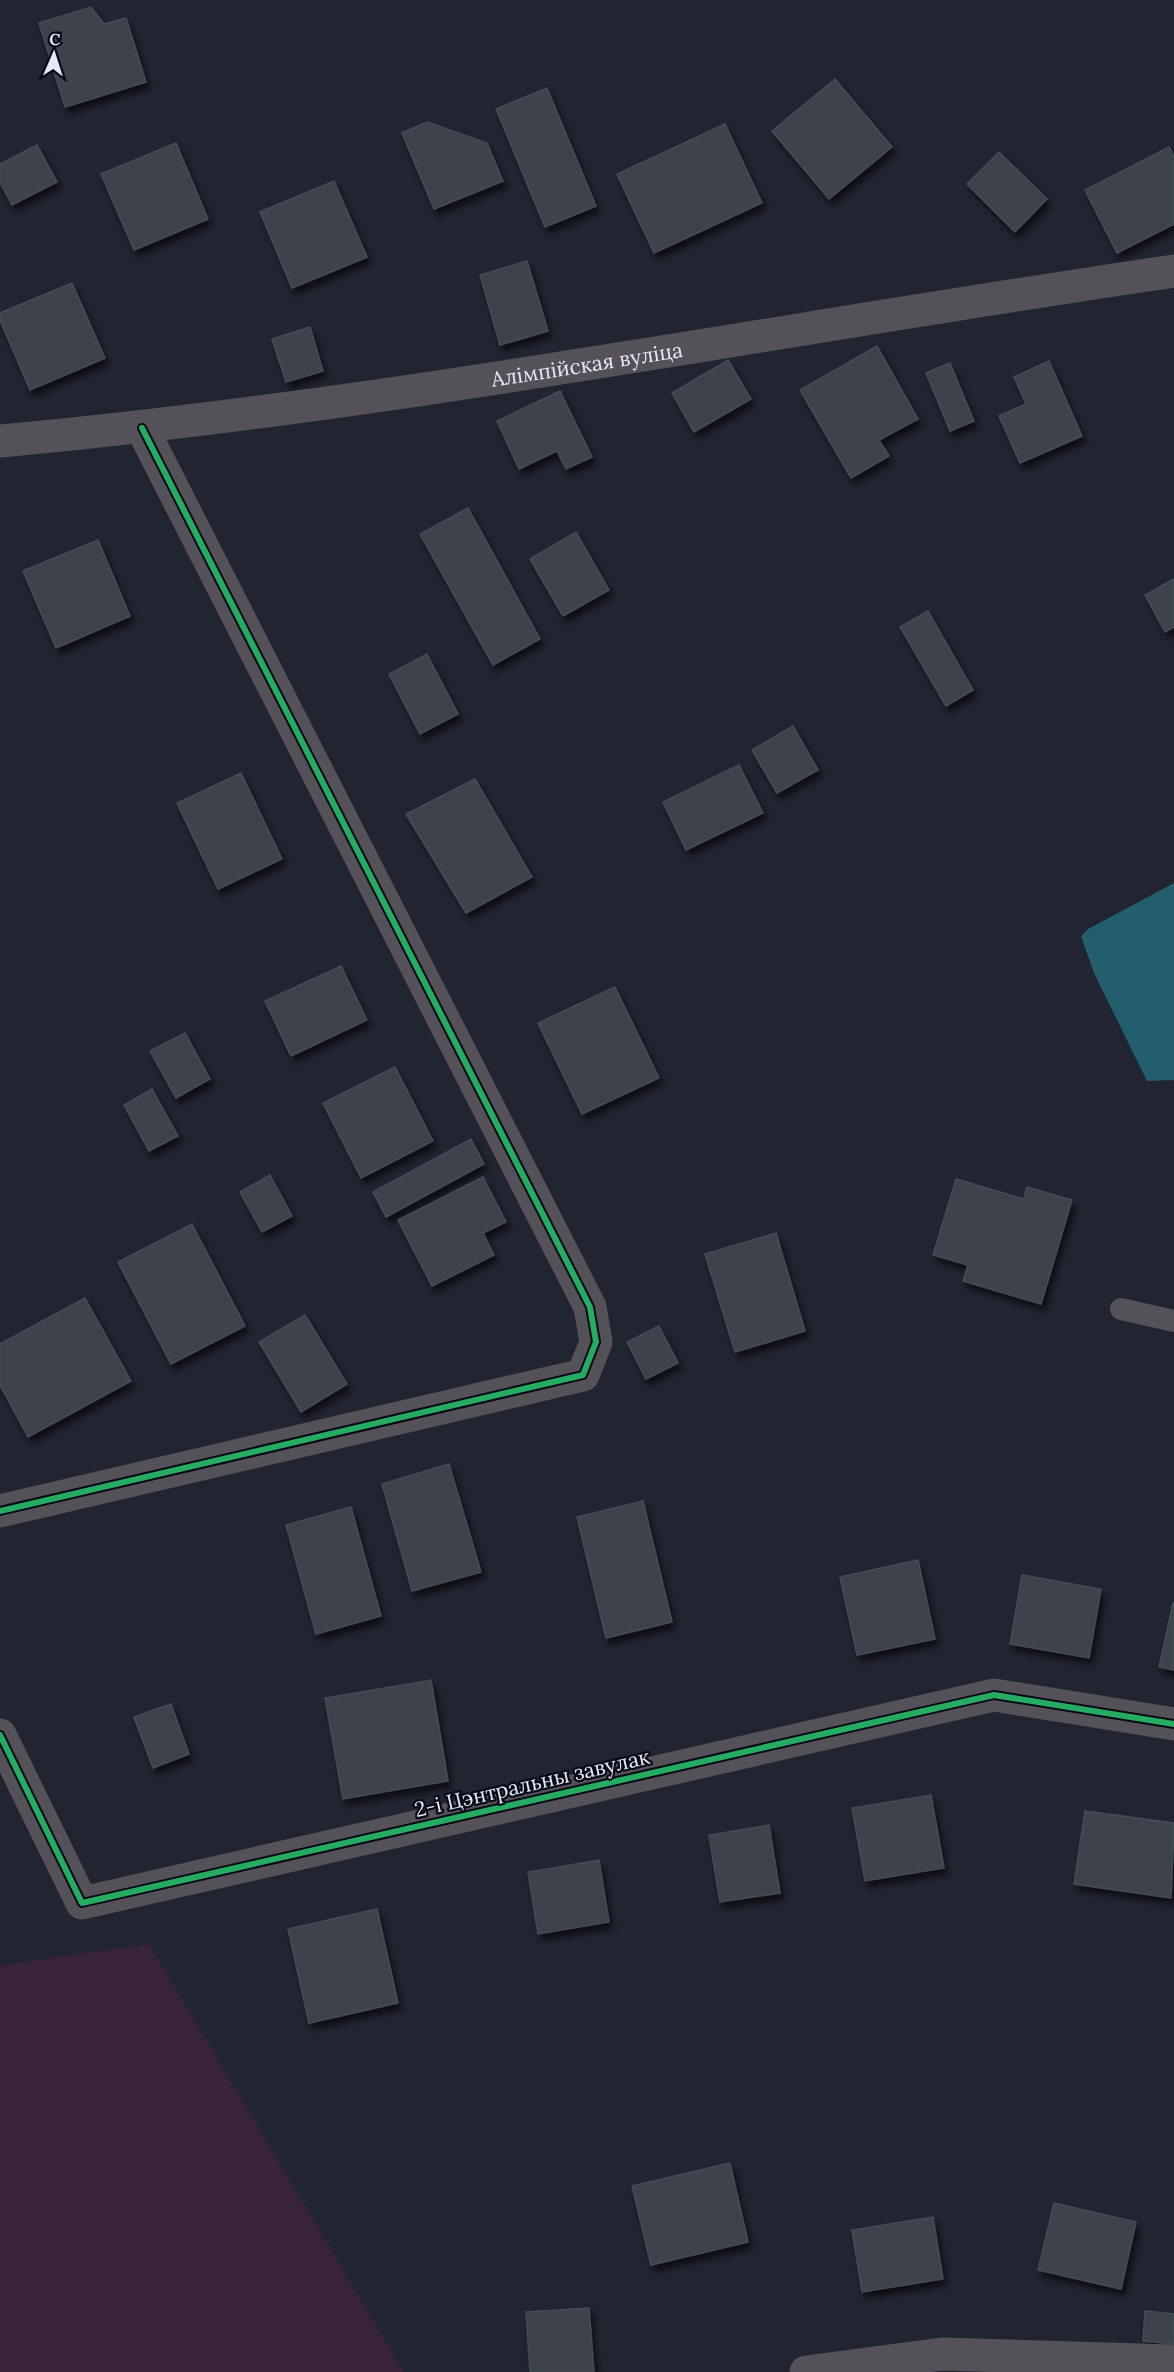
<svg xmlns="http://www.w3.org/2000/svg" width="1174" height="2372" font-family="Lora,serif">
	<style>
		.green { fill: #392338 }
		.water { fill: #235e6d }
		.building { fill: #3d424d; stroke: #454b56; stroke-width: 1.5; filter: url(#shadow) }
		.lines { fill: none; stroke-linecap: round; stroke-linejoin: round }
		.service { stroke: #545258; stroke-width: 22 }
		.minor { stroke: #545258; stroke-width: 33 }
		.tertiary { stroke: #545258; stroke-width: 33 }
		.cycleway-casing { stroke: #080a15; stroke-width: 10 }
		.cycleway { stroke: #26ab63; stroke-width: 6 }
		.labels { text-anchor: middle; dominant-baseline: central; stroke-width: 4.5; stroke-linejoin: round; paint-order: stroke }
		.street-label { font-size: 21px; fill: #e4e8f9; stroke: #080a15 }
	</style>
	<defs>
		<filter id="shadow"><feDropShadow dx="3.5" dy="6" stdDeviation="3" flood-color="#0009"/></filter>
	</defs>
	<rect width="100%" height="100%" fill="#212431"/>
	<polygon class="green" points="149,1944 404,2372 0,2372 0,1970 4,1965"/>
	<polygon class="water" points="1174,883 1174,1080 1147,1081 1094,973 1081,936 1088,929"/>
	<g class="building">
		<polygon points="91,7 104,24 126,18 146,82 65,107 39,23"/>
		<polygon points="835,79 892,147 829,199 772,131"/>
		<polygon points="547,88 596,206 545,227 496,109"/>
		<polygon points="427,122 487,143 503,181 434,209 402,133"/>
		<polygon points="725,124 762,203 654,253 617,174"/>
		<polygon points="176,143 208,219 134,250 101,174"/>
		<polygon points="37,145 57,182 12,205 0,182 0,164"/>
		<polygon points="1169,147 1174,157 1174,224 1117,253 1085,190"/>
		<polygon points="999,152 1047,199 1015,232 967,184"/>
		<polygon points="334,181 367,257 292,288 260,212"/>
		<polygon points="527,261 548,331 500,345 480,275"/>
		<polygon points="72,283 105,358 30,390 0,320 0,313"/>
		<polygon points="310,327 323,371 286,382 272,339"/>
		<polygon points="877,346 918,419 879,440 889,456 851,478 800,390"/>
		<polygon points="728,360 751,399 694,432 672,393"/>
		<polygon points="1049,361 1082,436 1020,463 999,416 1026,404 1014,377"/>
		<polygon points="950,363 974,421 950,431 926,373"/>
		<polygon points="560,391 592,457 566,469 557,451 519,469 497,421"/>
		<polygon points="468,508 540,639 493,665 420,534"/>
		<polygon points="576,532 609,590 563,616 530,559"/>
		<polygon points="98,540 130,616 56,648 23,571"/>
		<polygon points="1174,579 1174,627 1165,632 1145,595"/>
		<polygon points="928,611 973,690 946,706 900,627"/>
		<polygon points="427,654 458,714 420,734 389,674"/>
		<polygon points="793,726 818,770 777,793 752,750"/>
		<polygon points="739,765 763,813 686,850 663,802"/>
		<polygon points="241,773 282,859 218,889 177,803"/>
		<polygon points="475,779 532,877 466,913 406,814"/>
		<polygon points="341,966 367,1020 291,1056 265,1001"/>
		<polygon points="615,987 659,1078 582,1114 538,1023"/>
		<polygon points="185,1033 210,1079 176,1098 150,1051"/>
		<polygon points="395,1067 433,1141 361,1178 323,1103"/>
		<polygon points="152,1089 178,1136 149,1151 124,1105"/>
		<polygon points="471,1139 484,1164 386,1217 373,1192"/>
		<polygon points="270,1175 292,1216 262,1232 240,1192"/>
		<polygon points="483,1177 506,1222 483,1233 494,1255 432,1286 398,1220"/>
		<polygon points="956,1179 1024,1199 1027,1187 1072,1200 1041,1304 963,1281 968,1265 933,1255"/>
		<polygon points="192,1224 245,1326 171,1364 118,1262"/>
		<polygon points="776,1233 805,1331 735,1352 705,1254"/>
		<polygon points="85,1298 131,1381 28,1437 0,1385 0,1344"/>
		<polygon points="305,1315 347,1384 301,1412 259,1342"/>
		<polygon points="659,1326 678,1363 646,1379 627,1342"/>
		<polygon points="449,1464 481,1572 412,1591 382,1484"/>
		<polygon points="643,1501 672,1622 606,1638 577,1517"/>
		<polygon points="351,1507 381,1616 316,1634 286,1525"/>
		<polygon points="918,1560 935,1639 857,1655 840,1577"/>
		<polygon points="1022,1575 1101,1589 1089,1658 1010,1644"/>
		<polygon points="1173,1603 1174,1603 1174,1670 1159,1667"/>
		<polygon points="431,1680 448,1781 343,1799 325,1698"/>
		<polygon points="171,1704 189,1754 153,1768 134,1717"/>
		<polygon points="931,1795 944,1868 865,1881 852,1808"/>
		<polygon points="1085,1811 1174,1823 1171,1898 1074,1884"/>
		<polygon points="769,1825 780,1893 720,1902 709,1835"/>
		<polygon points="599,1860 609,1922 538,1934 528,1872"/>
		<polygon points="377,1909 398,2003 309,2023 288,1929"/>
		<polygon points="730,2163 748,2242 651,2265 632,2186"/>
		<polygon points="1054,2203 1136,2222 1121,2289 1038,2270"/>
		<polygon points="933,2217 943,2279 862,2292 852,2230"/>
		<polygon points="589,2308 594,2372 530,2372 526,2312"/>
		<polygon points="1145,2311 1174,2314 1174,2344 1143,2341"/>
	</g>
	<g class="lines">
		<polyline class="service" points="1121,1309 1174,1321"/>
		<g class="minor">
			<polyline points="0,1511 583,1375 596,1342 590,1307 142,428"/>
			<polyline points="0,1735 82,1903 994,1695 1174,1724"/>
			<polyline points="806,2372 942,2354 1174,2361"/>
		</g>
		<path class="tertiary" id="s1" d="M0 441C394 405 783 328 1174 271"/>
		<defs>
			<g id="cycleway">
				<polyline points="0,1511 583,1375 596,1342 590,1307 142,428"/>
				<polyline points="0,1735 82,1903 994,1695 1174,1724"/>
			</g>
		</defs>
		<use href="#cycleway" class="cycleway-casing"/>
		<use href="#cycleway" class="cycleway"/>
	</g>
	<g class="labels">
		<g class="street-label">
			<text stroke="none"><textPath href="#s1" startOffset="592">Алімпійская вуліца</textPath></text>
			<text transform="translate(532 1783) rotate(-13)">2-і Цэнтральны завулак</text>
		</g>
	</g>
	<g transform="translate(54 54) rotate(3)" stroke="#080a15" stroke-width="4.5" paint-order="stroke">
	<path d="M0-4.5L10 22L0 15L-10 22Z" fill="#e4e8f9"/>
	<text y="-9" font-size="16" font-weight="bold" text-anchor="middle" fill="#e4e8f9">С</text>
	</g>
</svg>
